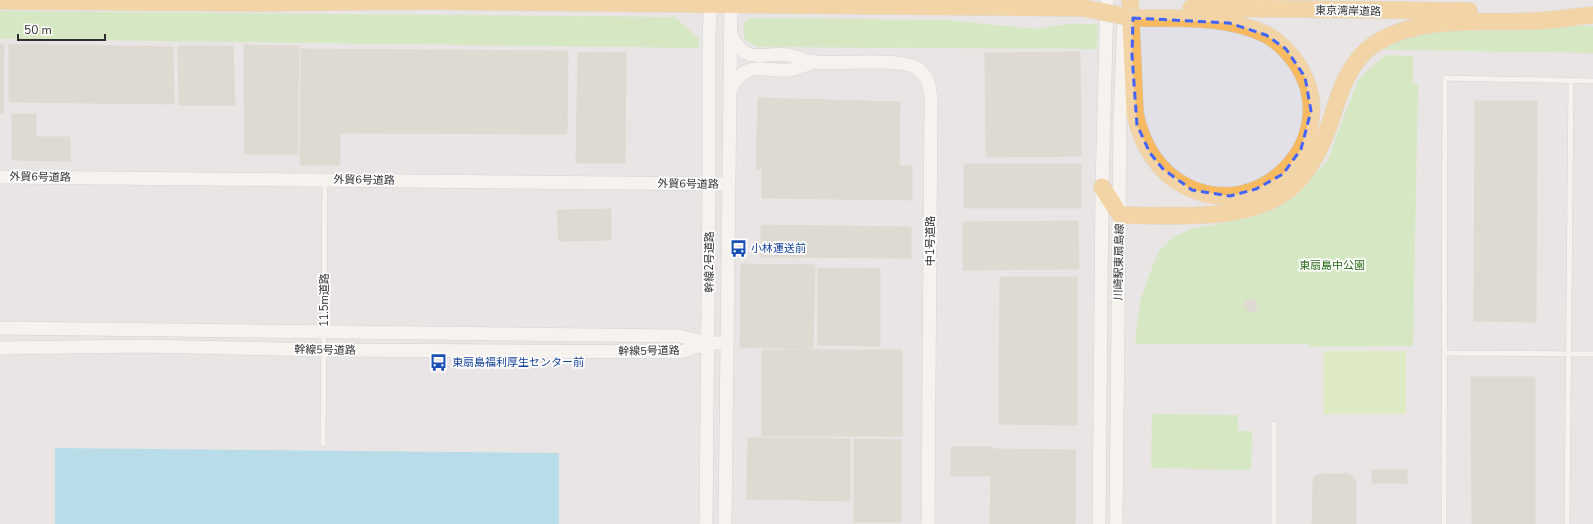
<svg xmlns="http://www.w3.org/2000/svg" width="1593" height="524" font-family="'Nunito Sans','Noto Sans JP',sans-serif">
	<style>
		.industrial { fill: #e3e1e8 }
		.green { fill: #b6e59e }
		.pitch { fill: #c9ec9a }
		.water { fill: #75cff0 }
		.building { fill: #cbc7bf; stroke: #cbc5ba }
		.lines { fill: none; stroke-linecap: round; stroke-linejoin: round }
		.service-casing { stroke: #b4b7c1; stroke-width: 6 }
		.tertiary-casing { stroke: #b4b7c1; stroke-width: 14 }
		.trunk-casing { stroke: #c9c9c9; stroke-width: 18 }
		.service { stroke: #fff; stroke-width: 5 }
		.tertiary { stroke: #fff; stroke-width: 13 }
		.trunk { stroke: #f8ba60; stroke-width: 17 }
		.trunk-bridge-casing { stroke: #c9c9c9; stroke-width: 18; stroke-linecap: butt }
		.trunk-bridge { stroke: #f8ba60; stroke-width: 17 }
		.marked { fill: none; stroke: #4264fb; stroke-width: 3; stroke-dasharray: 8 5; stroke-linejoin: round }
		.labels { text-anchor: middle; dominant-baseline: central; stroke-width: 3.5; stroke-linejoin: round; paint-order: stroke }
		.street-label { font-size: 11px; fill: #2e2e2e; stroke: #fff }
		.transit-label { font-size: 11px; fill: #164399; stroke: #fff; text-anchor: start }
		.park-label { font-size: 11px; fill: #2c6e1b; stroke: #fff }
	</style>
	<rect width="100%" height="100%" fill="#efe9e1"/>
	<polygon class="industrial" points="0,0 1593,0 1593,524 559,524 559,454 55,448 55,524 0,524"/>
	<g class="green">
		<polygon points="0,11 675,17 699,39 699,48 0,39"/>
		<polygon points="756,18 948,20 1035,29 1067,24 1098,24 1097,49 758,47 745,40 743,25 747,20"/>
		<polygon points="1475,25 1593,26 1593,53 1385,50 1394,37"/>
		<polygon points="1385,55 1413,56 1413,82 1418,85 1413,346 1312,347 1307,344 1135,344 1140,302 1149,275 1159,251 1172,238 1191,229 1253,217 1292,198 1327,161 1358,80"/>
		<polygon points="1152,414 1238,415 1238,431 1252,431 1251,470 1151,468"/>
	</g>
	<rect class="pitch" x="1324" y="351" width="82" height="63"/>
	<polygon class="water" points="55,448 559,453 559,524 55,524"/>
	<g class="building">
		<polygon points="9,44 173,47 174,104 9,102"/>
		<polygon points="0,45 4,45 3,113 0,113"/>
		<polygon points="244,45 299,46 298,99 244,98"/>
		<polygon points="178,46 233,46 235,105 179,105"/>
		<polygon points="301,49 568,51 567,134 340,133 340,165 300,165"/>
		<polygon points="626,52 625,163 576,163 578,53"/>
		<polygon points="1080,52 1081,156 986,157 985,53"/>
		<polygon points="244,98 298,99 298,154 245,154"/>
		<polygon points="758,98 900,102 899,166 912,166 912,200 762,198 762,169 756,169"/>
		<polygon points="1475,101 1537,101 1536,322 1474,321"/>
		<polygon points="12,114 36,114 36,137 70,137 70,161 12,160"/>
		<rect x="964" y="164" width="117" height="44"/>
		<polygon points="611,209 611,240 559,241 557,210"/>
		<polygon points="1078,221 1079,269 963,270 963,222"/>
		<polygon points="761,225 911,227 911,258 761,257"/>
		<polygon points="741,264 815,265 813,349 740,347"/>
		<polygon points="818,268 880,269 880,346 818,345"/>
		<polygon points="1000,277 1077,277 1077,425 999,424"/>
		<polygon points="1254,299 1258,305 1254,312 1248,311 1244,306 1247,300"/>
		<rect x="762" y="350" width="140" height="86"/>
		<polygon points="1471,377 1535,377 1535,524 1472,524"/>
		<polygon points="748,438 850,439 850,501 747,499"/>
		<polygon points="854,439 901,440 901,522 854,522"/>
		<polygon points="951,447 993,447 993,449 1076,450 1075,524 990,524 991,476 951,476"/>
		<rect x="1372" y="470" width="35" height="13"/>
		<polygon points="1321,474 1348,474 1353,477 1356,481 1356,524 1312,524 1313,481 1315,476"/>
	</g>
	<g class="lines">
		<defs>
			<g id="service">
				<polyline points="1444,353 1593,354"/>
				<polyline points="1274,424 1274,524"/>
				<polyline points="323,444 325,181"/>
				<polyline points="1444,524 1445,78 1593,81"/>
				<polyline points="1567,524 1571,81"/>
			</g>
			<g id="tertiary">
				<path d="M731 35C746 66 761 52 788 55 797 56 806 62 815 62 837 64 899 58 915 67 927 74 930 85 931 98L928 524"/>
				<path d="M730 90C748 58 759 72 789 70 797 69 805 65 813 62"/>
				<polyline points="0,177 728,184"/>
				<polyline points="0,328 679,336 708,343 727,343"/>
				<polyline points="0,348 142,346 323,350 681,352 708,343"/>
				<polyline points="706,524 709,184 709,34 711,0"/>
				<polyline points="725,524 731,0"/>
				<polyline points="1099,524 1102,187 1107,0"/>
				<polyline points="1116,524 1120,121 1124,16"/>
			</g>
			<g id="trunk">
				<path d="M1130 0 1135 113C1141 144 1158 173 1187 187 1263 224 1344 137 1298 65 1290 53 1279 41 1265 34 1234 19 1196 18 1162 18"/>
				<polyline points="0,1 258,3 416,1 1083,8"/>
				<polyline points="1191,8 1469,11"/>
				<path d="M1102 187 1120 215C1171 215 1254 224 1294 185 1312 168 1323 143 1331 120 1339 93 1349 62 1373 45 1418 15 1479 23 1530 21 1551 21 1572 17 1593 15"/>
			</g>
		</defs>
		<use href="#service" class="service-casing"/>
		<use href="#tertiary" class="tertiary-casing"/>
		<use href="#trunk" class="trunk-casing"/>
		<use href="#service" class="service"/>
		<use href="#tertiary" class="tertiary"/>
		<use href="#trunk" class="trunk"/>
		<defs>
			<polyline id="trunk-bridge" points="1083,8 1133,18 1162,18"/>
		</defs>
		<use href="#trunk-bridge" class="trunk-bridge-casing"/>
		<use href="#trunk-bridge" class="trunk-bridge"/>
	</g>
	<path d="M0 0H1593V524H0ZM1133 18 1229 23 1266 35 1286 49 1305 77 1311 111 1301 149 1283 174 1256 189 1230 196 1192 190 1163 169 1150 153 1137 125 1132 55Z" fill="#efe9e1" fill-opacity=".55" fill-rule="evenodd"/>
	<path class="marked" d="M1133 18 1229 23 1266 35 1286 49 1305 77 1311 111 1301 149 1283 174 1256 189 1230 196 1192 190 1163 169 1150 153 1137 125 1132 55Z"/>
	<defs>
		<symbol id="bus-bare" viewBox="-9 -9 18 18"><path d="M-5-6H5V4H4V6H2V4H-2V6H-4V4H-5ZM-3.5-4V0h7V-4ZM-3.5 1.2v1.5H-2V1.2ZM2 1.2v1.5H3.5V1.2Z" fill="#1a4fb4" stroke="#fff" stroke-width="2.5" paint-order="stroke"/></symbol>
	</defs>
	<g fill-rule="evenodd">
		<use href="#bus-bare" x="726" y="236" width="25" height="25"/>
		<use href="#bus-bare" x="426" y="350" width="25" height="25"/>
	</g>
	<g class="labels">
		<g class="street-label">
			<text transform="translate(1348 11) rotate(1)">東京湾岸道路</text>
			<text transform="translate(40 177) rotate(1)">外貿6号道路</text>
			<text transform="translate(364 180) rotate(1)">外貿6号道路</text>
			<text transform="translate(688 184) rotate(1)">外貿6号道路</text>
			<text transform="translate(930 241) rotate(-90)">中1号道路</text>
			<text transform="translate(709 262) rotate(-90)">幹線2号道路</text>
			<text transform="translate(1119 262) rotate(-89)">川崎駅東扇島線</text>
			<text transform="translate(324 300) rotate(-90)">11.5m道路</text>
			<text transform="translate(325 350) rotate(1)">幹線5号道路</text>
			<text transform="translate(649 351) rotate(-1)">幹線5号道路</text>
		</g>
		<g class="transit-label">
			<text x="751" y="248">小林運送前</text>
			<text x="452" y="362">東扇島福利厚生センター前</text>
		</g>
		<g class="park-label">
			<text x="1332" y="265">東扇島中公園</text>
		</g>
	</g>
	<path d="M18 34v6h87v-6" fill="none" stroke="#2e2e2e" stroke-width="2"/>
	<text x="24" y="34" font-size="12" fill="#2e2e2e" stroke="#ffffff" stroke-width="3" paint-order="stroke">50 m</text>
</svg>
